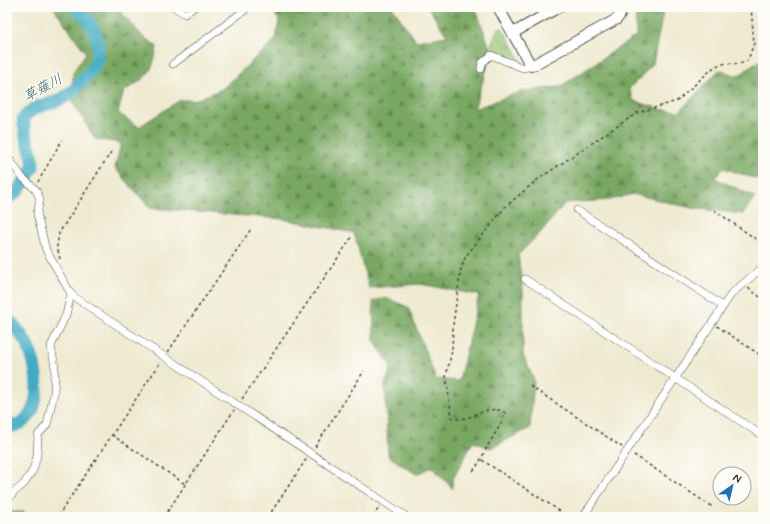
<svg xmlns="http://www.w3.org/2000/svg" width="770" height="524" font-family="Mynerve,'Klee One',sans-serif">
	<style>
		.forest { fill: url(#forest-firs); stroke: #526946 }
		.park { fill: url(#park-tufts); stroke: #60764d }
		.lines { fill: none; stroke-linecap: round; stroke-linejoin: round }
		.river { stroke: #43abc3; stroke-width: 13 }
		.street-casing { stroke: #484844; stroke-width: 8 }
		.secondary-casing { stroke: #484844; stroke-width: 12 }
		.path { stroke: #484844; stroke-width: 1.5; stroke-dasharray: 3 3; stroke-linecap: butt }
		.street { stroke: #fff; stroke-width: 7 }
		.secondary { stroke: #fff; stroke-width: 10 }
		.labels { text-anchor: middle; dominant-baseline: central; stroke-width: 3; stroke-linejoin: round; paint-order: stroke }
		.water-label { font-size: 14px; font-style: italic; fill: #355e68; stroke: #fdfcf7 }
	</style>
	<defs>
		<pattern id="forest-firs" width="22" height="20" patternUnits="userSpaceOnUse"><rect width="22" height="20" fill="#78a762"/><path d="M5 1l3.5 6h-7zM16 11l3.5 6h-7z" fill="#638851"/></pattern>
		<pattern id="park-tufts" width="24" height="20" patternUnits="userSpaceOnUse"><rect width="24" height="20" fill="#96c16f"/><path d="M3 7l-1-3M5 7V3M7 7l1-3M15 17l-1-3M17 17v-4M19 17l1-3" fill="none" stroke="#7b9d5b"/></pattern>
	</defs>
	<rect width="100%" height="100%" fill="#fdfcf7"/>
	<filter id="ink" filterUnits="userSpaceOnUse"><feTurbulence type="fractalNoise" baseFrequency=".025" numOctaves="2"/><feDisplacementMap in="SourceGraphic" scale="8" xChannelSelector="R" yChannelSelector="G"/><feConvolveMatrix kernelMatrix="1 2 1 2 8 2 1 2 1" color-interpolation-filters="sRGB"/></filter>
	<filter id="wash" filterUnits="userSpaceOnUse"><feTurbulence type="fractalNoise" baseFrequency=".012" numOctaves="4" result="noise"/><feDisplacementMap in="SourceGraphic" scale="16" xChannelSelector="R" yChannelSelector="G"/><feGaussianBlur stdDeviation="0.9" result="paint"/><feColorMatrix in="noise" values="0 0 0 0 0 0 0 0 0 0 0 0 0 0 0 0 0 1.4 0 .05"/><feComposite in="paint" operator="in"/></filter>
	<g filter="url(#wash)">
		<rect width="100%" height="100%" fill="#eeead0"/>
		<g class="forest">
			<path d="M53 7H117L143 37 157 46C153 73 148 77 124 91L118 113 139 127 180 100H195L222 89 276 39 279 20 270 7H325L326 9 335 10 339 7H392L416 41 447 36 428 7H475L490 48 488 65 474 109 523 91 560 87 636 36 635 7H664L653 64 629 89 634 101 664 110 680 111 719 70 738 76 763 58V181L723 168 715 178 755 197 743 214 692 208 633 194 610 200 565 203 542 231 518 255 523 290V355L534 380 530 428 491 448 473 442 452 481 453 489 432 467 416 474 388 456 385 385 391 367 374 341 373 301 386 298 408 307 436 379 459 381 479 295 420 284 369 288 354 233 283 219 150 208 115 168 121 143 95 139 72 101 73 72 86 53Z"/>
			<polygon points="7,512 24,512 25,517 7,517"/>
		</g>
		<polygon class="park" points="502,28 523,64 493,53 490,48 497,29"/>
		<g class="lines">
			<g class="river">
				<path d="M7 199 18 191 33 167V159L26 136 23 119C38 101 46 108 63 98 73 93 94 70 97 59 102 40 90 17 75 7"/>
				<path d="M7 318C16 327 25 338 30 351 40 376 44 424 7 427"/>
			</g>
		</g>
	</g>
	<g filter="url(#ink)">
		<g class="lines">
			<defs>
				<g id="street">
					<polyline points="174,7 185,14 194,7"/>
					<polyline points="173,64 249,7"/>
					<polyline points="481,69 482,63 491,55 523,68 531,66"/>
					<polyline points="7,156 22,177 36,190 40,199 37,214 46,250 71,294 77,299 407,517"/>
					<polyline points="577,210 723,306"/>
					<polyline points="525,279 763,436"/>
					<polyline points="7,501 14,492 24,484 33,470 37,456 38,435 47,425 54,393 55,367 51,346 66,315 71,294"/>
					<polyline points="583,517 732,293 763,267"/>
				</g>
				<g id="secondary">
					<polyline points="498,7 531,66 617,19 620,15 620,7"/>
					<polyline points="513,33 559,7"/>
				</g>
			</defs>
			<use href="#street" class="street-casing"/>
			<use href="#secondary" class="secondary-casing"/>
			<g class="path">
				<polyline points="38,182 62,140"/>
				<polyline points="714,210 763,244"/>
				<polyline points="60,259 57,246 59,233 111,152"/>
				<polyline points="748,288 763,299"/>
				<polyline points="717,326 763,357"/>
				<polyline points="168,352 251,229"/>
				<polyline points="530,386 622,447"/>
				<polyline points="242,399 352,237"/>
				<polyline points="112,435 185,484"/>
				<polyline points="315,447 364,371"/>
				<polyline points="634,455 714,508"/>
				<polyline points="482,460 569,517"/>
				<path d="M473 471C479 464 482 457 486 449 492 437 501 427 505 413 488 401 470 424 452 418L446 376 452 351 453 325 461 268 466 256 505 207 537 180 637 113 677 101 713 68C728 58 735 69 748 60L754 43 751 7"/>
				<polyline points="58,516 160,363"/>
				<polyline points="164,517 234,410"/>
				<polyline points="268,517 307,458"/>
				<polyline points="373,517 380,506"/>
			</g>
			<use href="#street" class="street"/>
			<use href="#secondary" class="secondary"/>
		</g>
	</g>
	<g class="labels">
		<g class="water-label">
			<text transform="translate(43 88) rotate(-28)">草薙川</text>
		</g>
	</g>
	<rect width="770" height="524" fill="none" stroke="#fdfcf7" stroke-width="24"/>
	<g transform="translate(732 486) rotate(34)"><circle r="19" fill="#fdfcf7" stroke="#a9a8a5"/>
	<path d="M0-3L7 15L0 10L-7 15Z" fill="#1f6fb2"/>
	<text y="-6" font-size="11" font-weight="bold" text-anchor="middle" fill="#2b2b2b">N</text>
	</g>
</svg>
